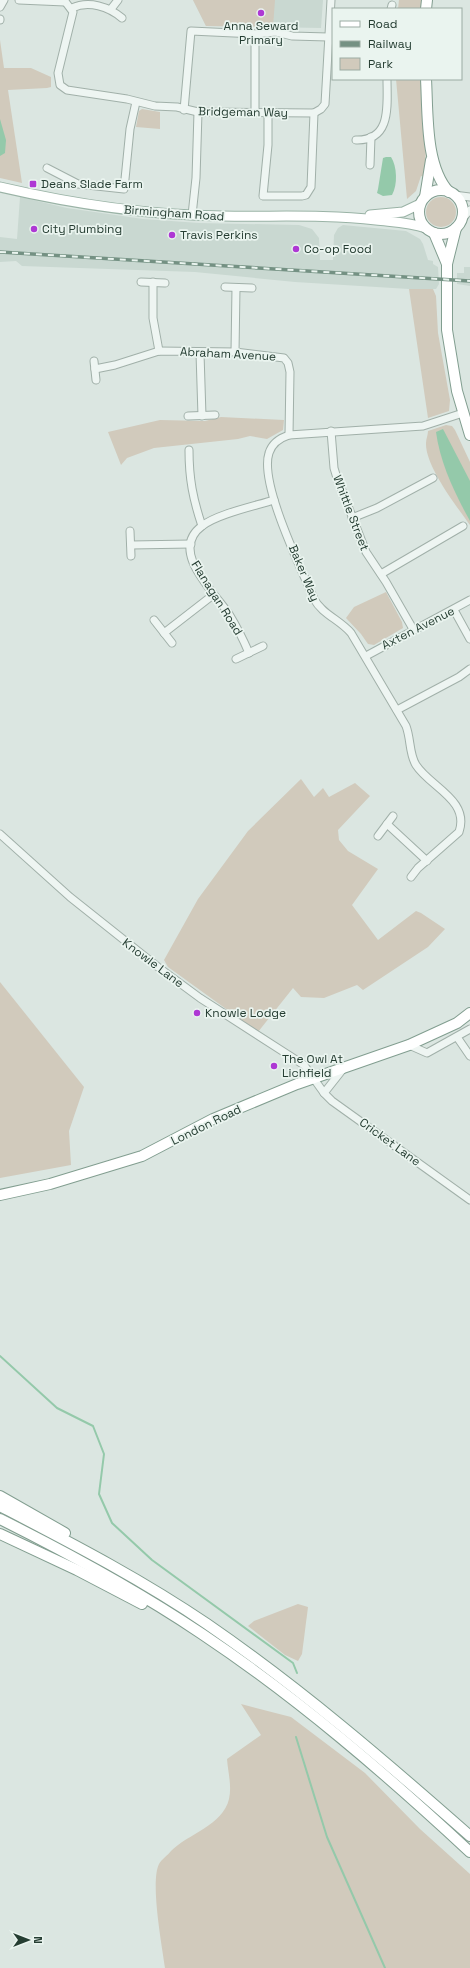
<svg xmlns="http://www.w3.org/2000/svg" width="470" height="1968" font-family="'Space Grotesk',sans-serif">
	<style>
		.built { fill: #c9d8d1 }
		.green { fill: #d1cabc }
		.water { fill: #94c9aa }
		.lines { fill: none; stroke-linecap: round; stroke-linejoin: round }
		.stream { stroke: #94c9aa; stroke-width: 2 }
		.minor-casing { stroke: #a1b0a9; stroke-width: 9 }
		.major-casing { stroke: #9ab3a6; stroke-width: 11 }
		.highway-casing { stroke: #829e90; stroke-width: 12 }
		.minor { stroke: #eef5f2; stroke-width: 7 }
		.major { stroke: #fff; stroke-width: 9 }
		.highway { stroke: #fff; stroke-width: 10 }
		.rail-casing { stroke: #749183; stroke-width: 3.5 }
		.rail { stroke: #eaf4ef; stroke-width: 2; stroke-dasharray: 6; stroke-linecap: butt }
		.poi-dot { fill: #ae38d4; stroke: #eaf4ef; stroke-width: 1.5 }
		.labels { text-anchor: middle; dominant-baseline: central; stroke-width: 3.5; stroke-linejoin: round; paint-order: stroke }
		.poi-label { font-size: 12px; fill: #253d32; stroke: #eaf4ef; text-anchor: start }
		.street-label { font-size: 12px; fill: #253d32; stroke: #eaf4ef }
	</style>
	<rect width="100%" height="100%" fill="#dbe6e1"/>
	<g class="built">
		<polygon points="193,0 323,0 321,28 206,26"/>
		<polygon points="20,197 67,208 143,219 199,223 299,225 312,229 319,238 320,260 333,260 334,235 338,228 343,225 406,231 420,239 423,244 428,260 433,261 433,264 438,267 439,284 436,289 409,289 295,282 195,272 22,266 16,261 0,262 0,237 17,239"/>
		<polygon points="464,267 470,267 470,286 457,284 457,273 464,273"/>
	</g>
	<g class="green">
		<polygon points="193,0 275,0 273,27 206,26"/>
		<polygon points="399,0 422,0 421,9 398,9"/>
		<polygon points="0,40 4,68 31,68 51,77 51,87 47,88 8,90 22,183 0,178"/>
		<polygon points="396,79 422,79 426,150 424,177 421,176 416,191 407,199"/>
		<polygon points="142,109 160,112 160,129 136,127 139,111"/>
		<circle cx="441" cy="212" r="15"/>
		<polygon points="409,289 433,289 436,296 438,333 450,400 449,411 428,418"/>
		<polygon points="221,417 284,420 283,430 267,439 250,436 238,439 154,448 127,458 121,465 108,432 160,420 205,421"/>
		<path d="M446 425 452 426 455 430 470 462V525C457 507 425 466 426 443 426 439 428 435 428 431Z"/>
		<polygon points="386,592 402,622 403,628 374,645 368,644 361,634 346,618 354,607"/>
		<polygon points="301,779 314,797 323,788 329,797 355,783 370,796 338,830 339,840 348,851 378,869 352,905 378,940 416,911 421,913 445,929 428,947 363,990 357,985 324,998 301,997 293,988 258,1032 168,967 164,960 198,899 248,831"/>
		<polygon points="0,982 84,1087 69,1131 71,1165 0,1178"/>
		<polygon points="298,1604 308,1607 302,1654 298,1661 285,1655 248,1626 254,1621"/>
		<path d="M241 1704 291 1717 365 1773 420 1829 470 1874V1968H165C162 1946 150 1882 159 1864 161 1860 168 1855 171 1851 188 1834 223 1825 229 1799 232 1786 228 1772 227 1759L261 1735Z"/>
	</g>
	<g class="water">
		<polygon points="0,119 6,140 5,153 0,156"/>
		<path d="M386 157H391C397 166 398 185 392 195L383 196 377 193 378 189 383 158Z"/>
		<path d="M443 429 470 481V521C455 494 440 463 436 432Z"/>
	</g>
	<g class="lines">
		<g class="stream">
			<polyline points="0,1356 57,1408 93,1426 104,1454 99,1494 112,1523 152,1560 293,1663 297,1673"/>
			<polyline points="296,1737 327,1837 385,1968"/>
		</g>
		<defs>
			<g id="minor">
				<polyline points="19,0 65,2"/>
				<polyline points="64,0 73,12 58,73 60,85 67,90 127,99 155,106 177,107 198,112 314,113 321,109 325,104 331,0"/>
				<polyline points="0,7 4,0"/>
				<path d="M72 8C89 0 109 7 122 18"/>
				<polyline points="111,9 118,0"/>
				<polyline points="391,9 392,5"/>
				<polyline points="0,19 0,20"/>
				<polyline points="255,34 255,112"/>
				<polyline points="184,110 191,31 255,34 276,32 292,36 328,37"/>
				<polyline points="268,112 268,145 263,196 302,196 306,195 311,187 314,113"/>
				<path d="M356 140C392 141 387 105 387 79"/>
				<polyline points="370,165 371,137"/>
				<polyline points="47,168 78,184 124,189 130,129 136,102"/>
				<polyline points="454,195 470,197"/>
				<polyline points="192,215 196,178 198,112"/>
				<polyline points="462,219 470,210"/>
				<polyline points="141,282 165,283"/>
				<polyline points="153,282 153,318 159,351"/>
				<polyline points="225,287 252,288"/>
				<polyline points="235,352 236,288"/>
				<polyline points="200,353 202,416"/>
				<polyline points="94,361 96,380"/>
				<polyline points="95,369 115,365 159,351 235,352 284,358 288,363 290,372 289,435"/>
				<polyline points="188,416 215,415"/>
				<polyline points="331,431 334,468 337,478 366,552 386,582 413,629"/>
				<path d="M189 450C189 479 193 499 202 526"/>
				<polyline points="352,518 377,508 433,478"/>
				<polyline points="130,531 131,556"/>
				<polyline points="131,545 191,544"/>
				<polyline points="381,574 463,526"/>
				<polyline points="454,610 470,639"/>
				<polyline points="154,620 172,643"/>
				<polyline points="164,633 213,595"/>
				<path d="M249 653C243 639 237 627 229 614 215 593 168 551 202 526 217 514 255 506 274 500"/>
				<polyline points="366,656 470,600"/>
				<polyline points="236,659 263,646"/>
				<polyline points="397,710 459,677 470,669"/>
				<polyline points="387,824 427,861"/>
				<polyline points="0,834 70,897 158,967 200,998 304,1065 324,1093 332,1101 470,1200"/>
				<polyline points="378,836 393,816"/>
				<path d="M411 877 418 868 459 832C470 800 430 787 416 765 409 754 411 739 406 726L351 633C340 620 322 614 314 599 301 568 259 483 269 453 272 443 280 438 289 435L423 426 463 413"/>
				<polyline points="457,1037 470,1056"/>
				<polyline points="409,1045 427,1053 470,1029"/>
				<polyline points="324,1093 343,1069"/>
			</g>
			<g id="major">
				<path d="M0 187C73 204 146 215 222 216 273 217 325 214 376 220 394 222 409 222 426 228"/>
				<polyline points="370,215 403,212 420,204"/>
			</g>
			<g id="highway">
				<polyline points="426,9 427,0"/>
				<path d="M426 79C428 113 425 166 449 192"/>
				<circle cx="441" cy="212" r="22"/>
				<polyline points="425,197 431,160"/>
				<polyline points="456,228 447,264 447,330 457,391 470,435"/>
				<polyline points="434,233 447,264"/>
				<polyline points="0,1195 50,1184 142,1156 213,1119 297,1084 409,1045 457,1023 470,1013"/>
				<polyline points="0,1496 65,1533"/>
				<path d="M0 1506C71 1543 141 1579 207 1624 300 1688 385 1761 470 1836"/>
				<path d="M0 1519C70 1554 138 1591 202 1634 298 1698 386 1774 470 1852"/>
				<polyline points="0,1534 77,1570 142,1604"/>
			</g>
		</defs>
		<use href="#minor" class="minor-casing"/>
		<use href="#major" class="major-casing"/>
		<use href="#highway" class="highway-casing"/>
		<use href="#minor" class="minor"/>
		<use href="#major" class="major"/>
		<use href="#highway" class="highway"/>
		<defs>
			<polyline id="rail" points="0,252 470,281"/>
		</defs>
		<use href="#rail" class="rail-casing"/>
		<use href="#rail" class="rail"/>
	</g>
	<g class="poi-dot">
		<circle cx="261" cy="13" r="4"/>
		<rect x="29" y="180" width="8" height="8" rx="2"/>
		<circle cx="34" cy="229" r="4"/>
		<circle cx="172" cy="235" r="4"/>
		<circle cx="296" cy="249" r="4"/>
		<circle cx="197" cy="1013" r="4"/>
		<circle cx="274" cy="1066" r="4"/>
	</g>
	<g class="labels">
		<g class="poi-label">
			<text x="261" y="26" text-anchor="middle">Anna Seward<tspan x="261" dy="14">Primary</tspan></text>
			<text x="41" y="184">Deans Slade Farm</text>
			<text x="42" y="229">City Plumbing</text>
			<text x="180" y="235">Travis Perkins</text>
			<text x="304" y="249">Co-op Food</text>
			<text x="205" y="1013">Knowle Lodge</text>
			<text x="282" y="1059">The Owl At<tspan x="282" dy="14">Lichfield</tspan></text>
		</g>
		<g class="street-label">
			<text transform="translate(243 112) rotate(1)">Bridgeman Way</text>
			<text transform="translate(174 213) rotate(4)">Birmingham Road</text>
			<text transform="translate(228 354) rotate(3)">Abraham Avenue</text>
			<text transform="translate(351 513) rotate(69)">Whittle Street</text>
			<text transform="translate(304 573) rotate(67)">Baker Way</text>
			<text transform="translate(217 598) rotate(58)">Flanagan Road</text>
			<text transform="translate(418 628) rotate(-27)">Axten Avenue</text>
			<text transform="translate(153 963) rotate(37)">Knowle Lane</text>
			<text transform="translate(206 1125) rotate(-26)">London Road</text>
			<text transform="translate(390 1142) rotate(36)">Cricket Lane</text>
		</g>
	</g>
	<rect x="332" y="8" width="130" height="72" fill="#eaf4ef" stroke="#9baba3"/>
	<rect x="340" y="21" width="20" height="6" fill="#ffffff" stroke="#9baba3"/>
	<text x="368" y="28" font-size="12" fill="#253d32">Road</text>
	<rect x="340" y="41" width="20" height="6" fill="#749183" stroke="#9baba3"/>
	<text x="368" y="48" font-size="12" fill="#253d32">Railway</text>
	<rect x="340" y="58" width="20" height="12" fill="#d1cabc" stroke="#9baba3"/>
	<text x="368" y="68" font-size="12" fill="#253d32">Park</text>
	<g transform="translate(28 1940) rotate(90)" stroke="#eaf4ef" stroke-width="3" paint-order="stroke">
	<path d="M0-3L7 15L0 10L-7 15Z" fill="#253d32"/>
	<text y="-6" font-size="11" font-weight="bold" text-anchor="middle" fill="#253d32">N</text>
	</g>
</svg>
